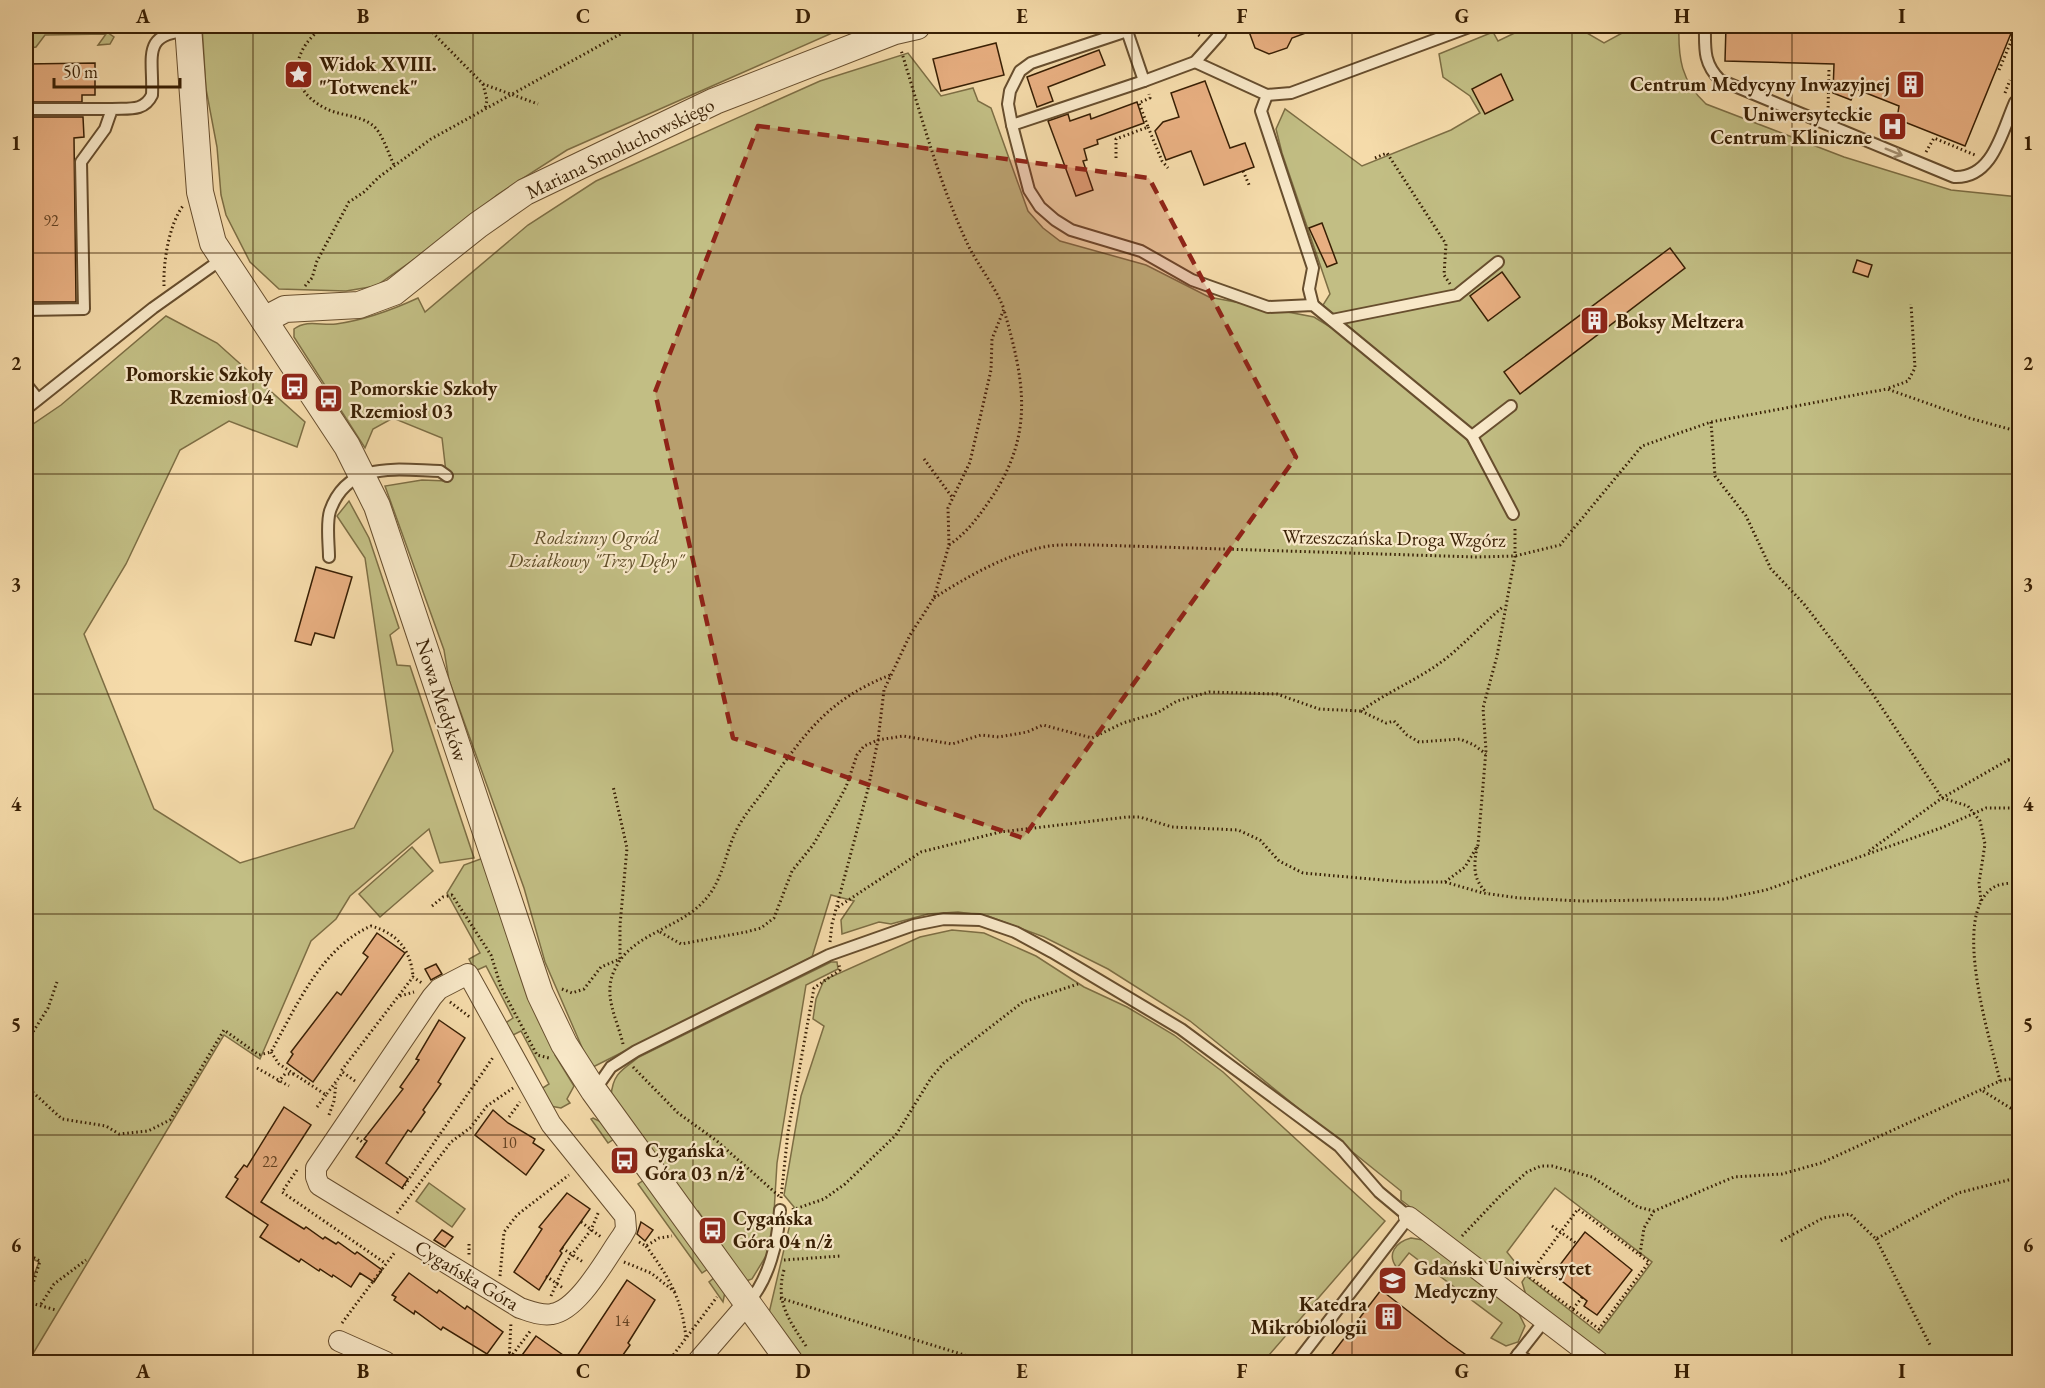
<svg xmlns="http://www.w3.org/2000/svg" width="2045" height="1388" font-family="'EB Garamond',serif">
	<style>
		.green { fill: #c2be84; stroke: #7d6e44; stroke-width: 1.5 }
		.building { fill: #e8af81; stroke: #381f04; stroke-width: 1.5 }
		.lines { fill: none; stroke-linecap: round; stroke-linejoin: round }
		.service-casing { stroke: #674e2e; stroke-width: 14 }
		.minor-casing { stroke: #674e2e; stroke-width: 22 }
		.tertiary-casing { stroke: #674e2e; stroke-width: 28 }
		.path { stroke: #381f04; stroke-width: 3; stroke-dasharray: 1.5 3; stroke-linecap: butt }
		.service { stroke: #f8e8c8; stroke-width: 10 }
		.minor { stroke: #f8e8c8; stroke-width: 20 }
		.tertiary { stroke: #f8e8c8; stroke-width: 26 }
		.oneway { stroke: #a28e70 }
		.marked { fill: #8f2418; fill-opacity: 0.2; stroke: #8f2418; stroke-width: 4.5; stroke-dasharray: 12 8; stroke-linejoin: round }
		.grid { fill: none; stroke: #381f04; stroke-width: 1.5; stroke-opacity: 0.55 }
		.labels { text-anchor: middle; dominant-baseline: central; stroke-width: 4.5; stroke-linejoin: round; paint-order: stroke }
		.number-label { font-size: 16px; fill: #644323 }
		.poi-label { font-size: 20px; font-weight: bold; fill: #381f04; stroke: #f8e8c8; text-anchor: start }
		.street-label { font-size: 20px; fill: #381f04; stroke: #f8e8c8 }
		.park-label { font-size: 20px; font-style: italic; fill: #614f2a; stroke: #f8e8c8 }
		.neatline { fill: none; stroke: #381f04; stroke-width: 2 }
		.grid-label { font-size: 20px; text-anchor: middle; font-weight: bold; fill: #381f04 }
	</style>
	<rect width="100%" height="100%" fill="#f5dbaa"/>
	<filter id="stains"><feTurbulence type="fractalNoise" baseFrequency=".00333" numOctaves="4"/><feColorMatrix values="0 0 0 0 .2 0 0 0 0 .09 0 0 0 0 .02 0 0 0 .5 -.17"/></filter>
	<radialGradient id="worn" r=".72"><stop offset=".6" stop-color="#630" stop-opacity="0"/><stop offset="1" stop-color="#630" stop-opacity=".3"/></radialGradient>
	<g class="green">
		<polygon points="30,26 104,26 104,30 114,37 110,44 98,45 106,34 45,35 36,47 30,48"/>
		<polygon points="202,26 848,26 567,150 497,195 436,244 376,286 346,291 279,289 250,262 226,215 221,195 217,147 206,89"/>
		<path d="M1521 26H1575L1604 43 1635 26H1679C1678 58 1681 81 1706 104L1844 157 1951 190 2019 197V1362H1615L1526 1295 1522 1282 1526 1276 1599 1333 1652 1262 1555 1188 1507 1252 1515 1262C1510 1270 1503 1274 1494 1270L1401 1200V1191L1190 1021 1108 969 1044 937 988 916 958 912 928 914 891 924 879 922 842 934 841 920 854 901 831 895 812 957 591 1068 581 1055 584 1052 545 962 524 888 449 680 444 650 385 486 422 480 447 481 442 438 393 418 373 429 365 448 294 337V329C307 319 322 326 336 324 365 320 392 310 418 298L425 312 528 225 596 181 820 81 908 53 941 96 973 88 978 101 991 108 1028 211 1043 228 1060 241 1146 265 1209 297 1314 317 1345 336 1463 433 1509 516 1473 432 1323 305 1330 294 1282 153 1276 129 1285 109 1362 166 1451 130 1480 113 1470 96 1443 77 1439 54 1493 32 1498 41 1521 30Z"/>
		<polygon points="166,316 217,343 305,422 297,447 229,421 180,450 126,564 84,634 154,809 240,863 354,828 393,751 365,558 337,516 349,501 369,538 399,628 390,635 397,665 410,666 474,858 440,863 429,829 350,896 336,919 311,941 260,1059 224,1035 28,1362 26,1362 26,1295 39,1262 26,1256 26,429 61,405"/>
		<polygon points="412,847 433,871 380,917 359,894"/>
		<polygon points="486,857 559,1053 555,1055 574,1086 567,1099 570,1103 561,1108 550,1106 541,1089 549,1084 521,1031 511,1036 504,1024 513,1018 486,966 475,971 469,959 480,953 447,893 464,865"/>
		<polygon points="952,930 984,933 1036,956 1084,987 1127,1007 1174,1035 1223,1072 1385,1221 1263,1362 806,1362 769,1313 794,1207 784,1195 801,1096 824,1026 813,1019 816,999 824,980 920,937"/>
		<path d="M831 962H837L838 969 806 985 777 1163 772 1246 752 1279 746 1281 698 1211 694 1213 611 1096C613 1073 622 1070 639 1057Z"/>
		<polygon points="593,1118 601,1122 614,1139 608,1143 591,1119"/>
		<polygon points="644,1180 708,1269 702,1273 638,1184"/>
		<polygon points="429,1183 465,1209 452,1227 416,1201"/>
		<path d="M1411 1238 1423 1240 1518 1312 1525 1326 1518 1342 1506 1346 1491 1338 1502 1323 1409 1253 1397 1268C1386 1254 1396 1242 1411 1238Z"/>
		<polygon points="715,1277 725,1292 723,1302 709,1282"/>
	</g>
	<g class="building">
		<polygon points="1247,26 1321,26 1322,27 1292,38 1287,48 1269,54 1255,48"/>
		<polygon points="1726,26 2014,26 1965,146 1897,119 1899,106 1856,89 1851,100 1833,93 1834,64 1725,61"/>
		<polygon points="996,43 1004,75 941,91 933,59"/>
		<polygon points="1099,50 1105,65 1048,87 1053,101 1037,107 1027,77"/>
		<polygon points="95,63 95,95 82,95 82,102 26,102 26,64"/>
		<polygon points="1501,74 1513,100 1485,114 1472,89"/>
		<polygon points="1205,81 1230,148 1245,143 1254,167 1204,185 1191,151 1166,160 1155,131 1163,122 1179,117 1171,93"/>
		<polygon points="1137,102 1144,123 1097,140 1098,144 1084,149 1087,160 1083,161 1093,190 1076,196 1048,121 1068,114 1070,121 1090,114 1091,119"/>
		<polygon points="26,117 83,117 84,137 74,138 76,302 26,302"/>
		<polygon points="1322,223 1337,263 1327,267 1309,228"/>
		<polygon points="1670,248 1685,268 1520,394 1504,372"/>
		<polygon points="1857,260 1872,265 1868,277 1853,272"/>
		<polygon points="1502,272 1520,297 1488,321 1470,296"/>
		<polygon points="316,567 352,577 334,638 315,633 311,645 295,641"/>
		<polygon points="377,933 405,953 313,1082 287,1063 293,1054 291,1052 337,992 341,995 368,957 363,953"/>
		<polygon points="436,964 442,974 431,980 425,969"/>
		<polygon points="439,1020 465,1038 438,1082 441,1084 423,1110 425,1112 411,1132 408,1130 386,1163 408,1179 402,1188 356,1157 367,1141 364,1139 403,1089 400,1087 419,1060 416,1059"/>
		<polygon points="284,1107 311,1125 261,1202 304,1229 306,1227 323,1239 325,1237 336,1244 338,1242 355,1254 357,1252 382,1270 374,1282 360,1273 351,1287 333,1275 332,1277 320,1269 319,1271 301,1259 299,1262 260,1237 268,1225 226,1197 238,1179 235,1177 244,1165 247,1167"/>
		<polygon points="493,1110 508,1123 535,1139 533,1143 544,1150 526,1175 475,1135"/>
		<polygon points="567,1193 590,1209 560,1251 562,1253 539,1290 514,1272 542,1229 539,1227"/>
		<polygon points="641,1222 653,1230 645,1241 637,1234"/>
		<polygon points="442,1230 453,1237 445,1247 434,1240"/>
		<polygon points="1585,1232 1632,1270 1597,1315 1584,1306 1587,1301 1553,1274"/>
		<polygon points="409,1273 437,1293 439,1290 465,1309 467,1306 503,1332 487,1354 443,1327 441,1330 415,1311 414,1314 394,1300 396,1297 392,1295"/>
		<polygon points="627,1280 655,1300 628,1343 630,1345 618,1362 573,1362"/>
		<polygon points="1381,1290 1448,1342 1476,1362 1326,1362"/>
		<polygon points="536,1336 573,1362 517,1362"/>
	</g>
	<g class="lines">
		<defs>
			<g id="service">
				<polyline points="1125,26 1127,31 1031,63 1020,71 1010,91 1008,104 1012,125 1029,190 1040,207 1055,220 1071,230 1141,251 1192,280 1268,307 1313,305 1472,436 1513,514"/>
				<path d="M1705 26C1705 48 1703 63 1720 80L1954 177C1993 179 2002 131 2015 102"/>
				<polyline points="1127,31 1144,81 1195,62 1220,34 1223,26"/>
				<polyline points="1195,62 1267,95 1261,111 1313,268 1309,289 1313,305"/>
				<polyline points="1267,95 1291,93 1472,26"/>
				<polyline points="26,109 112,109"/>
				<polyline points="1012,125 1144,81"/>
				<path d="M26 310 84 309 81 162 105 129 112 109C128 108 144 112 152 95 154 59 140 33 188 31"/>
				<polyline points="1332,320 1457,295 1498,262"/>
				<polyline points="26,384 38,399"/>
				<polyline points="26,409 153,308 222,259"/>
				<polyline points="1472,436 1511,406"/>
				<path d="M329 557C329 544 326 524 330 511 348 460 397 470 440 471L447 476"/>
				<polyline points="595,1090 611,1067 636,1051 829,955 914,925 944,919 980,920 1015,932 1052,952 1181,1029 1339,1146 1379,1192 1409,1217 1297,1362"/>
				<path d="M748 1303C769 1279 778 1242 780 1210"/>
				<polyline points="1518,1354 1530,1362"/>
				<polyline points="1512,1362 1545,1320"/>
			</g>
			<g id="minor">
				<path d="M468 974 551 1124 625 1216 626 1229 622 1236C606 1258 579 1310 552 1314 541 1316 530 1311 520 1308L319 1185 316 1177V1168L432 997 439 989Z"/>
				<polyline points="1409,1217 1599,1362"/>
				<polyline points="339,1341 386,1362"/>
				<polyline points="697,1362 748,1303"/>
			</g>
			<g id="tertiary">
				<polyline points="188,26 200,192 213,243 347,446 377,506 540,994 564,1044 594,1091 790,1362"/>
				<polyline points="264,320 285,309 359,305 394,292 478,225 525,192 715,101 895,31 917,26"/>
			</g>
		</defs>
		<use href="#service" class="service-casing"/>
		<use href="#minor" class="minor-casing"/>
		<use href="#tertiary" class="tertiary-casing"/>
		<g class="path">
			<path d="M325 26C293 47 284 86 323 107 338 116 356 114 371 124 382 131 388 153 394 165"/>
			<polyline points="426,26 483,84 538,104"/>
			<polyline points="1141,30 1195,32 1201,37"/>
			<polyline points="1999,70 2015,32 2020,33"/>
			<polyline points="483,84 487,100 485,109"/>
			<polyline points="2005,93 2010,80"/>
			<polyline points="1828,112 1829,68"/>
			<polyline points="1853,122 1859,107"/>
			<polyline points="1148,127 1162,161 1168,168"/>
			<polyline points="1891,137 1894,121"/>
			<polyline points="1926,152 1934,138 1975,155"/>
			<polyline points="1116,158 1116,139 1148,127 1139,103 1150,98 1149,94"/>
			<polyline points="1375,158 1387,153 1446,244 1444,275 1450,284"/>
			<polyline points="1243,171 1250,187"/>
			<path d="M164 286C163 263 169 224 183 206"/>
			<polyline points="305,286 312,278 317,261 349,202 364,192 379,177 431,139 635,26"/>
			<polyline points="1889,388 1908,381 1915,368 1911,304"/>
			<polyline points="1711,422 1715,476 1746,516 1771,569 1804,604 1868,687 1942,798 1968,806 1980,821 1985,844 1979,883 1981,901"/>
			<polyline points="924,459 952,497"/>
			<path d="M949 545C968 532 979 516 992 497 1035 432 1024 380 1004 310"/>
			<path d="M934 598C968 576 1008 553 1049 546 1064 544 1081 545 1096 545L1476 557 1515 556 1560 545 1642 446 1711 422 1887 389 1969 418 2020 432"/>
			<polyline points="1361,711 1386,723 1394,721 1407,735 1419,742 1460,739 1474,745 1486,754"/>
			<polyline points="2008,760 2020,751"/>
			<path d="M1477 847C1474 865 1472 879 1487 893"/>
			<polyline points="1869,851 1942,798 2008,760 2020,761"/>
			<polyline points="1445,882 1465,867 1478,845 1486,750 1483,708 1497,656 1515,556 1515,526"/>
			<polyline points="432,906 443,897 452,895 491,955 501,987 537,1055 549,1058"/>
			<polyline points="838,907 921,852 1000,832 1127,817 1140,817 1172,827 1238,830 1260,840 1279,861 1303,873 1405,882 1445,882 1483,893 1519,898 1582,901 1723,899 1766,890 1941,828 1986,808 2020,808"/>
			<path d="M660 932 681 944 746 932 761 928 774 918 792 871 813 845 833 811 846 787 857 755 864 746 878 740 903 736 952 744 981 735 999 737 1027 732 1043 725 1092 738 1123 723 1157 713 1177 701 1209 692 1277 694 1319 709 1361 711C1391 689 1428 676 1456 650 1472 636 1487 620 1504 606"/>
			<path d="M830 942 832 924 868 789 878 740 884 690 910 635 934 598 949 545 948 508 970 462 991 370 992 339 1004 309C995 286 979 267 968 245 939 183 921 115 901 50"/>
			<polyline points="562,989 572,993 584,989 601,967 620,959 620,925 627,848 613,786"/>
			<polyline points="400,996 414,992"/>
			<polyline points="450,1002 471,1018"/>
			<polyline points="26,1043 48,1008 57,982"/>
			<path d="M623 1044C617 1018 602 995 615 969 632 933 679 929 704 901 724 880 725 851 738 827 747 811 760 797 770 782 808 730 828 700 890 675"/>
			<polyline points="271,1052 279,1064 326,1095 343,1072"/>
			<polyline points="633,1067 678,1113 717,1141 779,1196"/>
			<polyline points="257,1068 289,1086"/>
			<polyline points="355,1081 341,1071 413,977 422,983"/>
			<path d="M2000 1081C1991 1041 1948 910 1996 886 2003 883 2013 883 2020 883"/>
			<polyline points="278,1082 285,1074 294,1074"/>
			<path d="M26 1086 62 1119 106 1126 119 1134 148 1131 170 1120 224 1030 259 1055 271 1052C296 1007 321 948 371 926 397 933 411 950 413 977"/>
			<polyline points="1983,1091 2020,1114"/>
			<polyline points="317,1107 326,1095"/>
			<polyline points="329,1115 334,1101 336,1084"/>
			<polyline points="509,1117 520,1102"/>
			<polyline points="357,1138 365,1144"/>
			<polyline points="297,1170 282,1192 385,1263"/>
			<polyline points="402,1189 494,1056"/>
			<polyline points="781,1198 788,1132 814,988 840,970 839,964"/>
			<polyline points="792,1210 824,1199 845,1184 896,1135 931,1078 944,1063 1023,1002 1078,984"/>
			<polyline points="397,1213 451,1142 470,1128 487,1106 513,1088"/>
			<polyline points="581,1222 601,1237"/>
			<polyline points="1552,1226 1576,1243"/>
			<polyline points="1462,1236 1500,1196 1527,1172 1541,1166 1552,1166 1592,1177 1638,1207 1654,1211 1734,1177 1782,1174 1821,1163 2000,1081 2020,1077"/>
			<polyline points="1876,1239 1931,1347"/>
			<polyline points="1781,1241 1823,1218 1850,1214 1876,1239 1958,1193 2020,1177"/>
			<polyline points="639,1242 646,1246 659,1238 672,1236"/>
			<polyline points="469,1244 469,1257"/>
			<path d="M646 1246C669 1277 682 1299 686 1338"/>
			<polyline points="562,1248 583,1262"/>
			<polyline points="26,1253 40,1261 26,1306"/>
			<polyline points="1640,1254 1644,1228 1654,1211"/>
			<polyline points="784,1260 841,1256"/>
			<polyline points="624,1262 651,1273 675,1292"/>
			<polyline points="1519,1269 1528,1276 1599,1329 1649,1262 1578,1209 1528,1276"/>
			<path d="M784 1270C775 1302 789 1320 806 1346"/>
			<polyline points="500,1276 504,1232 517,1215 569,1175"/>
			<polyline points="546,1276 563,1288"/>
			<polyline points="551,1296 565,1264 591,1230 599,1211"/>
			<polyline points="780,1298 987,1362"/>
			<polyline points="27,1302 56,1310"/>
			<polyline points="41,1304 54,1284 86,1260"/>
			<polyline points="1573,1309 1583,1296"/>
			<polyline points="342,1323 395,1252"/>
			<polyline points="498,1362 510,1353"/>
			<polyline points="509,1362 511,1322"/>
			<polyline points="512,1362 510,1358 531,1330"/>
			<polyline points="668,1362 717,1297"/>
		</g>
		<use href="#service" class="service"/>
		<use href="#minor" class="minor"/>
		<use href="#tertiary" class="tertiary"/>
	</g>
	<defs><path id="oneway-shaft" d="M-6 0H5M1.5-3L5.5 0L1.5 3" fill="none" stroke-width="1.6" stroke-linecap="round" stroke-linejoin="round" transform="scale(1.5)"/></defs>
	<use class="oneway" href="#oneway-shaft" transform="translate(1894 152) rotate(22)"/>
	<path class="marked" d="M758 126 1149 178 1296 457 1023 838 733 738 655 392Z"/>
	<path class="grid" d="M253 26V1362M473 26V1362M693 26V1362M913 26V1362M1132 26V1362M1352 26V1362M1572 26V1362M1792 26V1362M26 253H2020M26 474H2020M26 694H2020M26 914H2020M26 1135H2020"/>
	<defs>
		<symbol id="sight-square" viewBox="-11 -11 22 22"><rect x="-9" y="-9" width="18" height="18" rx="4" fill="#8f2418" stroke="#f8e8c8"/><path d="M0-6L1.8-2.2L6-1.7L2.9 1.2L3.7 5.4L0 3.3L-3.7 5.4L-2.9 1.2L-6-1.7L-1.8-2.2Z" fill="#fff"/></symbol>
		<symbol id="building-square" viewBox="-11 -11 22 22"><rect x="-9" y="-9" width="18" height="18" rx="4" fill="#8f2418" stroke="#f8e8c8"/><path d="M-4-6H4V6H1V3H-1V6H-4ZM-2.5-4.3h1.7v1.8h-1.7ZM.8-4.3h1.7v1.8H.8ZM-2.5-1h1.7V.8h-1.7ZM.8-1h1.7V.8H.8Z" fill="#fff"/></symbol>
		<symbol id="hospital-square" viewBox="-11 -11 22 22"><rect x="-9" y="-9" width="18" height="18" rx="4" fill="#8f2418" stroke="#f8e8c8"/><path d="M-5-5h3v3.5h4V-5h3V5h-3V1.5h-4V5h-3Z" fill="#fff"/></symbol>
		<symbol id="bus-square" viewBox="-11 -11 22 22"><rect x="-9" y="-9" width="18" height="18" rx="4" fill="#8f2418" stroke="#f8e8c8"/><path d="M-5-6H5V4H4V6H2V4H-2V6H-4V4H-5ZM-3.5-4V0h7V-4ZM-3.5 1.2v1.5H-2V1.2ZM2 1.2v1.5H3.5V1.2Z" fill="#fff"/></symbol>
		<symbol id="university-square" viewBox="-11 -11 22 22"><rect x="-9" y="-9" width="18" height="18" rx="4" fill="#8f2418" stroke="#f8e8c8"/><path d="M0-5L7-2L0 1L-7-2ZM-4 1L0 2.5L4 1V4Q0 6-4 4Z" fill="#fff"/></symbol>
	</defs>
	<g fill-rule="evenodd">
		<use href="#sight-square" x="282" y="58" width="33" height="33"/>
		<use href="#building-square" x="1894" y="68" width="33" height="33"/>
		<use href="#hospital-square" x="1876" y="110" width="33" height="33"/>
		<use href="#building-square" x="1578" y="304" width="33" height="33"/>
		<use href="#bus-square" x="278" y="370" width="33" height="33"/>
		<use href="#bus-square" x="312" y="382" width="33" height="33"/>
		<use href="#bus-square" x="608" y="1144" width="33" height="33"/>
		<use href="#bus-square" x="696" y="1214" width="33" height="33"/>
		<use href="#university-square" x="1376" y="1264" width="33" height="33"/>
		<use href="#building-square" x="1372" y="1300" width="33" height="33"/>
	</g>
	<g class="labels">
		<g class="number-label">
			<text x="51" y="220">92</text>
			<text x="509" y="1142">10</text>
			<text x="270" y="1161">22</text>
			<text x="622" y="1320">14</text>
		</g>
		<g class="poi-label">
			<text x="319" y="64">Widok XVIII.<tspan x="319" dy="23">"Totwenek"</tspan></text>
			<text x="1890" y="84" text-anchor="end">Centrum Medycyny Inwazyjnej</text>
			<text x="1872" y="114" text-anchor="end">Uniwersyteckie<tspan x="1872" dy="23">Centrum Kliniczne</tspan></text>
			<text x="1616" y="321">Boksy Meltzera</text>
			<text x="273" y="374" text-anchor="end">Pomorskie Szkoły<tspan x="273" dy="23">Rzemiosł 04</tspan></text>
			<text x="350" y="388">Pomorskie Szkoły<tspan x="350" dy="23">Rzemiosł 03</tspan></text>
			<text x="645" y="1150">Cygańska<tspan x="645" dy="23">Góra 03 n/ż</tspan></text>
			<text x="733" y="1218">Cygańska<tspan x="733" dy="23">Góra 04 n/ż</tspan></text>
			<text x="1414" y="1268">Gdański Uniwersytet<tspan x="1414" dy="23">Medyczny</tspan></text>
			<text x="1367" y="1304" text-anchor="end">Katedra<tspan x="1367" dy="23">Mikrobiologii</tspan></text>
		</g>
		<g class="street-label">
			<text transform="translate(620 148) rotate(-26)">Mariana Smoluchowskiego</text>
			<text transform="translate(1394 538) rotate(1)">Wrzeszczańska Droga Wzgórz</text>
			<text transform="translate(442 700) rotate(72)">Nowa Medyków</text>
			<text transform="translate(467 1275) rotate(31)">Cygańska Góra</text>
		</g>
		<g class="park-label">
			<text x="596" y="537">Rodzinny Ogród<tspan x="596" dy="23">Działkowy "Trzy Dęby"</tspan></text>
		</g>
	</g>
	<rect width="2045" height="1388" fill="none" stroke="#f5dbaa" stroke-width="66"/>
	<path d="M54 78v9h126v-9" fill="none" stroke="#381f04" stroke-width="3"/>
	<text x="63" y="78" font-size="18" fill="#381f04" stroke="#f8e8c8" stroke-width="4.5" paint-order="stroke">50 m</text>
	<rect x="33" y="33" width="1979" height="1322" class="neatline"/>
	<g class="grid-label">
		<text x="143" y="23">A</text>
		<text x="363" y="23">B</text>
		<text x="583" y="23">C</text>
		<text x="803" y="23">D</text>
		<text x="1022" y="23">E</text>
		<text x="1242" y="23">F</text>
		<text x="1462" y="23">G</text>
		<text x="1682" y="23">H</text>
		<text x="1902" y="23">I</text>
		<text x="16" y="150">1</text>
		<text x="2028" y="150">1</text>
		<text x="16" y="370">2</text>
		<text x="2028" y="370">2</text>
		<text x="16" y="591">3</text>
		<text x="2028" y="591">3</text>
		<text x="16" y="811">4</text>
		<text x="2028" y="811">4</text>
		<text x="16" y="1031">5</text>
		<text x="2028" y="1031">5</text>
		<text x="16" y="1252">6</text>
		<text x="2028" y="1252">6</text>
		<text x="143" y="1378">A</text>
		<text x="363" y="1378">B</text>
		<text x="583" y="1378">C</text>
		<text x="803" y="1378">D</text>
		<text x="1022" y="1378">E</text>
		<text x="1242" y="1378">F</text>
		<text x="1462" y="1378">G</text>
		<text x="1682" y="1378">H</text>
		<text x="1902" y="1378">I</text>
	</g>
	<rect width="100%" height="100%" filter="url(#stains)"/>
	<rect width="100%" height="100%" fill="url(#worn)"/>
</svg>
